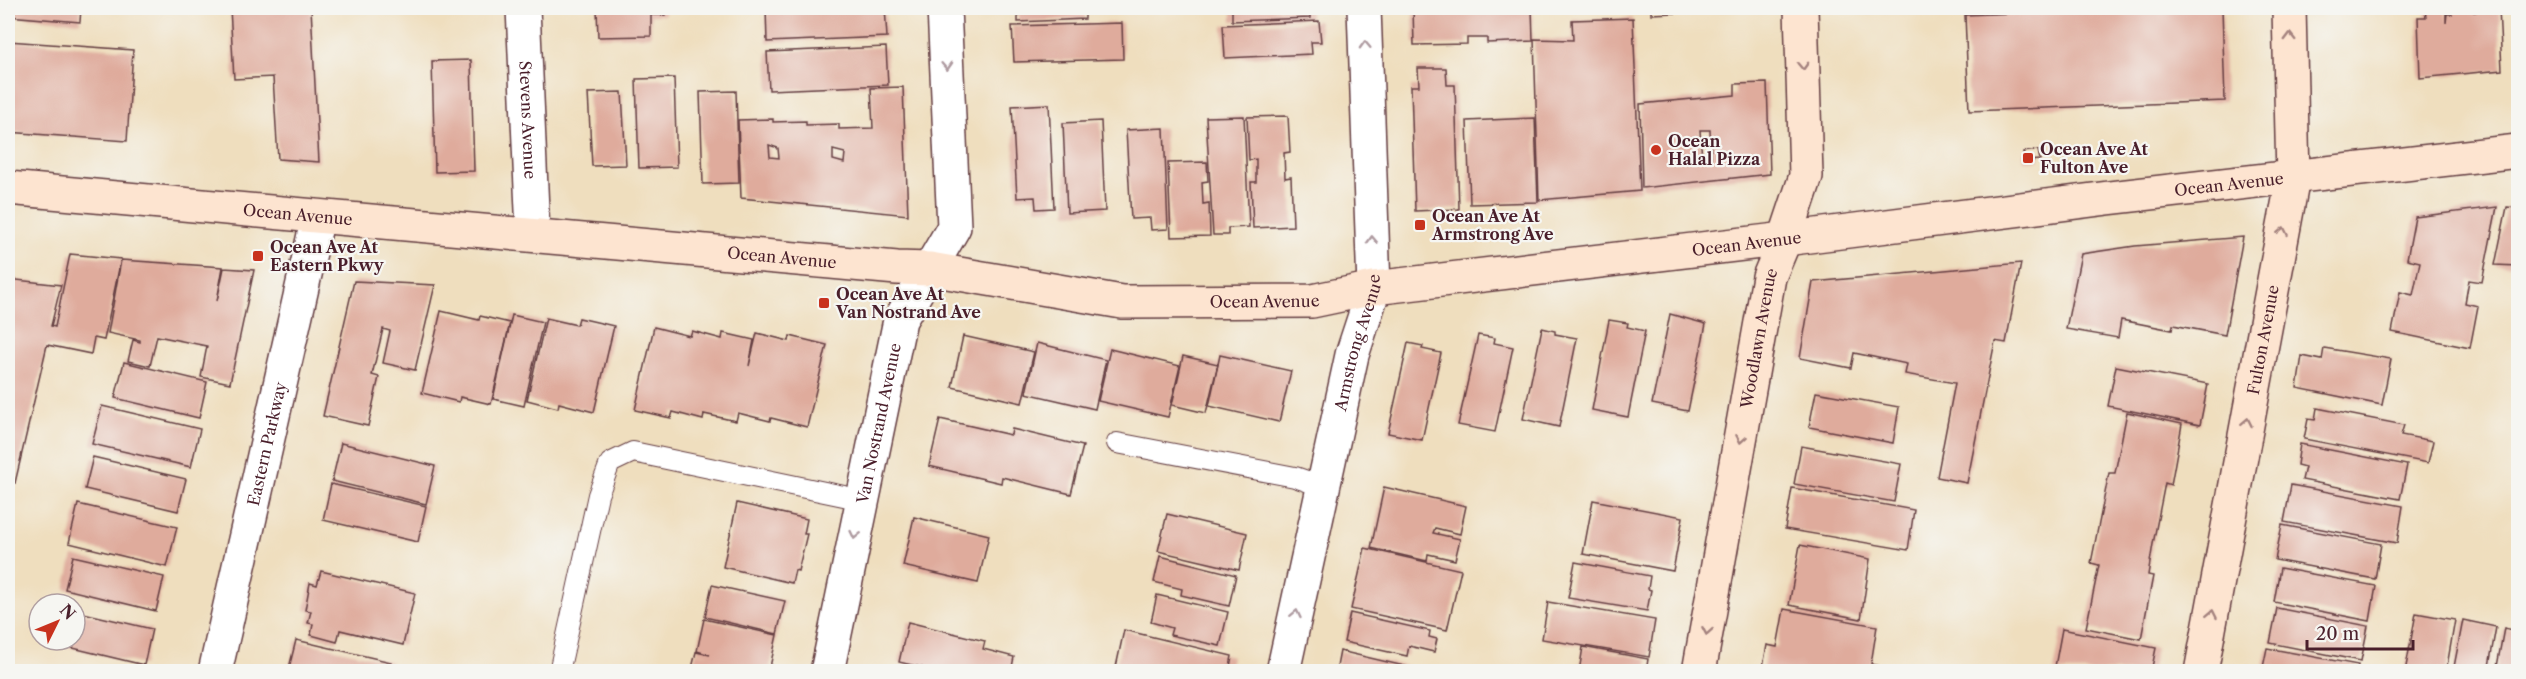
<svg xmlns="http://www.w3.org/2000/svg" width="2526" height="679" font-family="'Libre Caslon Text',serif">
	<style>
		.building { fill: #dfab9c; fill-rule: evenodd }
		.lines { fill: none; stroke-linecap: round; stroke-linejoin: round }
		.lane-casing { stroke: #633c41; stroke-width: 22 }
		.street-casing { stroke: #633c41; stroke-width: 36 }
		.secondary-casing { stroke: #633c41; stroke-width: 36 }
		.lane { stroke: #fff; stroke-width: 20 }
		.street { stroke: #fff; stroke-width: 33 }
		.secondary { stroke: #fde4d0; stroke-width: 33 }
		.oneway { stroke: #a4827e }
		.oneway2 { stroke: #ae9aa0 }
		.poi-dot { fill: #c8321e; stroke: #f6f6f2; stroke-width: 2 }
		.labels { text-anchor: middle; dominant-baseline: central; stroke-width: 4.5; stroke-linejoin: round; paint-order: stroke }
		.street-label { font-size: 16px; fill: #4a1f2b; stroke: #f6f6f2 }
		.poi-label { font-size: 16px; font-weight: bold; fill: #4a1f2b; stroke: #f6f6f2; text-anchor: start }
	</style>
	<rect width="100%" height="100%" fill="#f6f6f2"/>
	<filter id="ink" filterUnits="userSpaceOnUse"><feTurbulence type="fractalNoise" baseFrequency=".0167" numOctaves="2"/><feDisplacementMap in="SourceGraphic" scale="12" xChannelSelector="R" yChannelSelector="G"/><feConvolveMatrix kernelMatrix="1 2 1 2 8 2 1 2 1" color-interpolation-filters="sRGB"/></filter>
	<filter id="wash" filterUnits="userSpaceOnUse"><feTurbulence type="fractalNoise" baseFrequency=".008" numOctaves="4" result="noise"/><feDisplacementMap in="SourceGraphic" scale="24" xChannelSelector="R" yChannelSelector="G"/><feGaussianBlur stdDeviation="1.35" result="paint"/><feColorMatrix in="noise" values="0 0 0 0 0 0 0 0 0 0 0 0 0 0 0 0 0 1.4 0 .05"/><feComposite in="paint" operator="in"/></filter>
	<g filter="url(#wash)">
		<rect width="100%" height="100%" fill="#efdebe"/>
		<g id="blocks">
			<g class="building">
				<polygon points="8,8 81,8 80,22 8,16"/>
				<polygon points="230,8 311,8 319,162 278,159 273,77 234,79"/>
				<polygon points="597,8 665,8 665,15 651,15 651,36 598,37"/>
				<polygon points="766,8 885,8 887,37 767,42"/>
				<polygon points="1018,8 1085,8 1085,19 1018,22"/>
				<polygon points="1213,8 1310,8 1310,18 1232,21 1232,9 1213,10"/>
				<polygon points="1413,8 1532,8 1533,41 1487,43 1487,38 1467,38 1467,44 1414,45"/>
				<polygon points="1651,8 1751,8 1751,10 1651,14"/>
				<polygon points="2147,8 2222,8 2225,101 1969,111 1965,15"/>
				<polygon points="2425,8 2446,8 2446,23 2447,14 2452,14 2451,8 2474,8 2474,12 2479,11 2479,8 2499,8 2502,70 2420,78 2418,17 2426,17"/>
				<polygon points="1633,18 1640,191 1539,200 1534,39 1573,40 1572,20"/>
				<polygon points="1319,21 1321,42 1311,42 1312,54 1225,58 1223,25"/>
				<polygon points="1122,23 1123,59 1014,62 1012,26"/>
				<polygon points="8,41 133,50 127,141 8,132"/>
				<polygon points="886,47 888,85 769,90 767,52"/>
				<polygon points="471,60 474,171 435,172 432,61"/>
				<polygon points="1418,68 1446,68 1447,85 1455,85 1459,209 1415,211 1411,86 1419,86"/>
				<polygon points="674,78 677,167 639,168 636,79"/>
				<path d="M1767 83 1770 174 1642 188 1640 104 1735 95V84ZM1700 130H1710L1711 159 1702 160Z"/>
				<path d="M903 87 908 215 741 198 738 120 773 119V122L806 121V125L839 124V129L873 128 871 88ZM769 145 778 148 779 158 770 157ZM833 150 845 153 844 163 833 160Z"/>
				<polygon points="736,91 739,183 703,184 700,92"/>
				<polygon points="622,92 626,165 592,166 588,93"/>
				<polygon points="1049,104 1054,208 1036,209 1035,197 1017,198 1012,106"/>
				<polygon points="1244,116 1249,227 1228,228 1228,235 1213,235 1206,117"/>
				<polygon points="1288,116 1290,152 1284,153 1285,178 1291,177 1293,226 1253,228 1251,182 1256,182 1256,159 1249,160 1247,117"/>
				<polygon points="1535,118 1538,202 1470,204 1467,121"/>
				<polygon points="1101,121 1105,211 1067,213 1063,123"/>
				<polygon points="1164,128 1168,229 1151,230 1150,218 1131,219 1126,130"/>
				<polygon points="2038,150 2040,160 2024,161 2023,152"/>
				<polygon points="1207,162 1208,181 1202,182 1203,204 1209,203 1210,236 1171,237 1168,163"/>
				<polygon points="2497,207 2482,282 2469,280 2465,303 2478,306 2470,348 2392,332 2400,292 2413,295 2420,262 2407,259 2415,217"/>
				<polygon points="2507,207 2518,208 2518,266 2495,265"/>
				<polygon points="2243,237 2225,335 2173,325 2172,330 2121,320 2118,338 2066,329 2081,254 2135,246"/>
				<polygon points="70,254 121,259 104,340 94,338 91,354 47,345 15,483 8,481 8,279 61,285 51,326 55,327"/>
				<polygon points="121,260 223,267 217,301 224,268 254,270 230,383 201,377 207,346 157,336 150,366 128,361 133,340 140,342 140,340 108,333"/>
				<polygon points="2021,263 2006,343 1995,341 1967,483 1937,477 1955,383 1905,374 1907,364 1854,353 1851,368 1800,358 1813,282"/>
				<polygon points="354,281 435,285 415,370 383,363 390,331 383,329 372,375 379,377 368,426 323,416"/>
				<polygon points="441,311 479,320 480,316 510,323 491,404 460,397 459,402 422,393"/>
				<polygon points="1670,314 1706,324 1688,411 1652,404"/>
				<polygon points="512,315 543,322 524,406 493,399"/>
				<polygon points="546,318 577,325 579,318 614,326 594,412 559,403 558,408 527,400"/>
				<polygon points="1609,320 1628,323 1627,327 1645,331 1628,417 1592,410"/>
				<polygon points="654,327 690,336 692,331 722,339 723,333 754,340 749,366 757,333 789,341 790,336 827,345 807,427 771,418 770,421 738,413 736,421 704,414 703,420 673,412 671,418 635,410"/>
				<polygon points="1542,328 1555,331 1555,334 1577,338 1559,427 1523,419"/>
				<polygon points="1478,335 1495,338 1494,343 1513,347 1495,432 1458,425"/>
				<polygon points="963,336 1034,352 1022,403 952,387"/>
				<polygon points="1037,343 1106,360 1095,409 1026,393"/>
				<polygon points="1408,343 1423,346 1422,349 1441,353 1422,440 1388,433"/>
				<polygon points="2324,348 2391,359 2382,405 2297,388 2302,356 2322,360"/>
				<polygon points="1110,349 1180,366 1168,417 1098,401"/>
				<polygon points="1220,355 1291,371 1279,422 1209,406"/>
				<polygon points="1183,356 1218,364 1206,413 1172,405"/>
				<polygon points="124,362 207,382 199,418 115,398"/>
				<polygon points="2116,366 2208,384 2200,425 2108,406"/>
				<polygon points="1816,392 1899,407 1893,443 1809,427"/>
				<polygon points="102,406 200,429 191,467 92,444"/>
				<polygon points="2317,408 2404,425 2401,435 2433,441 2428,463 2304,439 2308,419 2315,420"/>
				<polygon points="2127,412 2182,424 2171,485 2165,483 2153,544 2148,575 2153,576 2141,639 2086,628 2099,565 2091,563 2109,473 2115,473"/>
				<polygon points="940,419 1011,435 1012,429 1083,446 1071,494 1002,477 1001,483 929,466"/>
				<polygon points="341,443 435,466 426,504 332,481"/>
				<polygon points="2300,444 2407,465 2400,499 2302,480 2305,467 2297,465"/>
				<polygon points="1801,446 1901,464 1894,502 1794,484"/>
				<polygon points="93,457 186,479 178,511 85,489"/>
				<polygon points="331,484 426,506 418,542 323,520"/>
				<polygon points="2291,485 2403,506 2397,543 2284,522"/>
				<polygon points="1384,487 1466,506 1460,534 1435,528 1433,533 1460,539 1455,560 1428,554 1427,561 1371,548"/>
				<polygon points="1792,488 1914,510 1908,550 1785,529"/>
				<polygon points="1593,500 1683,517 1673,571 1583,554"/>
				<polygon points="737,503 807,519 804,534 807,534 798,571 795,570 792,583 723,567"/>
				<polygon points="78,504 177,527 167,567 69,543"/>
				<polygon points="1167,514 1247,533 1239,570 1158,551"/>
				<polygon points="914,517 989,535 978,583 903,566"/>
				<polygon points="2282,525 2381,544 2375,579 2275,560"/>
				<polygon points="1800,545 1870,559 1861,619 1789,605"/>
				<polygon points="1365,548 1461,570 1447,630 1351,609"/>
				<polygon points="73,556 164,577 156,611 65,589"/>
				<polygon points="1160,556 1236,575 1229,606 1181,595 1182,589 1154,582"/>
				<polygon points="1575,562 1650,576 1648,589 1651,590 1647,611 1568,598"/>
				<polygon points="2280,568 2376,586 2370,621 2274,602"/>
				<polygon points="321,571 415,593 403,645 340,630 337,642 311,635 313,624 308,623 311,611 305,610 310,583 317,585"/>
				<polygon points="712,585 785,601 777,634 705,617"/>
				<polygon points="1157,595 1228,612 1220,646 1170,635 1172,628 1151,622"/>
				<polygon points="1548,602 1655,620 1649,657 1542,639"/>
				<polygon points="2277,608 2368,626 2361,661 2270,643"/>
				<polygon points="1784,609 1877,626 1871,664 1891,668 1891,672 1762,672 1767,645 1777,647"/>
				<polygon points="75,611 152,629 144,665 56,644 57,640 75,640"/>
				<polygon points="1350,613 1430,631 1429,637 1437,639 1434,652 1409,646 1407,656 1344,642"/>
				<polygon points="2416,613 2455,620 2446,672 2405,672"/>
				<polygon points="704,619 777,635 770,667 777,669 776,672 691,672 696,652 710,655 697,651"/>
				<polygon points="2463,620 2496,627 2488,672 2453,672"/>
				<polygon points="908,622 985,641 983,649 1014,657 1011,672 941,672 899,662"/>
				<polygon points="2504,628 2518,631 2518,672 2496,672"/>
				<polygon points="2062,629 2156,648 2151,672 2054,672"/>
				<polygon points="1124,630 1232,656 1229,672 1136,672 1116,667"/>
				<polygon points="296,640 391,662 388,672 288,672"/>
				<polygon points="1583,647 1648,659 1646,672 1579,672"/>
				<polygon points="2267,648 2358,665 2357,672 2262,672"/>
				<polygon points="1340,651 1426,671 1426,672 1336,672"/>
			</g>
		</g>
	</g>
	<g filter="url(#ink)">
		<use href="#blocks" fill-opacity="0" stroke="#633c41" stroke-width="1.5"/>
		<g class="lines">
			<defs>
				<g id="lane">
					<polyline points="1117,443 1295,477 1324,487"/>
					<polyline points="559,672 598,495 610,463 633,452 863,500"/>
				</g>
				<g id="street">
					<path id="s1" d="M523 8 533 233"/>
					<path id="s2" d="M215 672 318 217"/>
					<path id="s3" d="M827 672 900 320 954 227 944 8"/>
					<path id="s4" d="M1283 672 1352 355 1374 288 1364 8"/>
				</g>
				<g id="secondary">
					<path id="s5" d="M8 188C304 216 600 240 897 268L930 269 1122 302 1312 301 1374 288 1785 239 2108 198 2518 151"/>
					<path id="s6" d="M1699 672 1769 277 1785 239 1806 176 1801 8"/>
					<path id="s7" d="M2201 672 2293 178 2289 8"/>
				</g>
			</defs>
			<use href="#lane" class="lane-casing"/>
			<use href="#street" class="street-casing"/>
			<use href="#secondary" class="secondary-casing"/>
			<use href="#lane" class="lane"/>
			<use href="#street" class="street"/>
			<use href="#secondary" class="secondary"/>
		</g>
		<defs><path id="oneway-chevron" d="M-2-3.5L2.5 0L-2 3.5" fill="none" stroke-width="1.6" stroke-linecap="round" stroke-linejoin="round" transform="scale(1.5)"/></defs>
		<g class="oneway">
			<use href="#oneway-chevron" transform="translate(2290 37) rotate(-91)"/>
			<use href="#oneway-chevron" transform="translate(1803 66) rotate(88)"/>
			<use href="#oneway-chevron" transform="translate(2283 231) rotate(-79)"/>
			<use href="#oneway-chevron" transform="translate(2247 422) rotate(-79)"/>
			<use href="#oneway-chevron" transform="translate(1741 439) rotate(100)"/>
			<use href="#oneway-chevron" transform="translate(2212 614) rotate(-79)"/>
			<use href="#oneway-chevron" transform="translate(1707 631) rotate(100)"/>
		</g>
		<g class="oneway2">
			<use href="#oneway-chevron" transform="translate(1365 45) rotate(-92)"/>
			<use href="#oneway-chevron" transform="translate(947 66) rotate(87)"/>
			<use href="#oneway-chevron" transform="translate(1372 240) rotate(-92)"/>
			<use href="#oneway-chevron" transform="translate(855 535) rotate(102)"/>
			<use href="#oneway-chevron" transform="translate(1296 614) rotate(-78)"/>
		</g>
	</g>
	<g class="poi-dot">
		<circle cx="1656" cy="150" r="6"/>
		<rect x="2022" y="152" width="12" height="12" rx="3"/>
		<rect x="1414" y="219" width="12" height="12" rx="3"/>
		<rect x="252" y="250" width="12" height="12" rx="3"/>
		<rect x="818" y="297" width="12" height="12" rx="3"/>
	</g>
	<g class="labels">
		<g class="street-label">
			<text stroke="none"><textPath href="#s1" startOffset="112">Stevens Avenue</textPath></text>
			<text stroke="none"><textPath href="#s5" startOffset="2235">Ocean Avenue</textPath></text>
			<text stroke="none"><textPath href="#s5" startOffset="291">Ocean Avenue</textPath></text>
			<text stroke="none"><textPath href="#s5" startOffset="1749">Ocean Avenue</textPath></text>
			<text stroke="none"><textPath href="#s5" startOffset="777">Ocean Avenue</textPath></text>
			<text stroke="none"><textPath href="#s5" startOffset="1263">Ocean Avenue</textPath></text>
			<text stroke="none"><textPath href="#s6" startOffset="339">Woodlawn Avenue</textPath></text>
			<text stroke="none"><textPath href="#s7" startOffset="338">Fulton Avenue</textPath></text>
			<text stroke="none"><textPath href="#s4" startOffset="338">Armstrong Avenue</textPath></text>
			<text stroke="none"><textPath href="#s3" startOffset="254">Van Nostrand Avenue</textPath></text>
			<text stroke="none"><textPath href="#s2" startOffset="234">Eastern Parkway</textPath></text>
		</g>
		<g class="poi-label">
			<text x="1668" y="141">Ocean<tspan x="1668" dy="18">Halal Pizza</tspan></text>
			<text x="2040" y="149">Ocean Ave At<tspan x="2040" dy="18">Fulton Ave</tspan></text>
			<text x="1432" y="216">Ocean Ave At<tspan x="1432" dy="18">Armstrong Ave</tspan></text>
			<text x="270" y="247">Ocean Ave At<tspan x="270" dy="18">Eastern Pkwy</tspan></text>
			<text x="836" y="294">Ocean Ave At<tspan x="836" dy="18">Van Nostrand Ave</tspan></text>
		</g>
	</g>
	<rect width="2526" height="679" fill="none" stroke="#f6f6f2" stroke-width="30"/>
	<g transform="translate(57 622) rotate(47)"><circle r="28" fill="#f6f6f2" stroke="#b1a0a2" stroke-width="1.5"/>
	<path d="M0-4.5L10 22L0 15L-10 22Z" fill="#c8321e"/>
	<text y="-9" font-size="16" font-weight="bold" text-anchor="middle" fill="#4a1f2b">N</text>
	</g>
	<path d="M2307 640v9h106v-9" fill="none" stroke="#4a1f2b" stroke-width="3"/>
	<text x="2316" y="640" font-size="18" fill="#4a1f2b" stroke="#f6f6f2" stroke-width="4.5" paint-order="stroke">20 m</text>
</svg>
